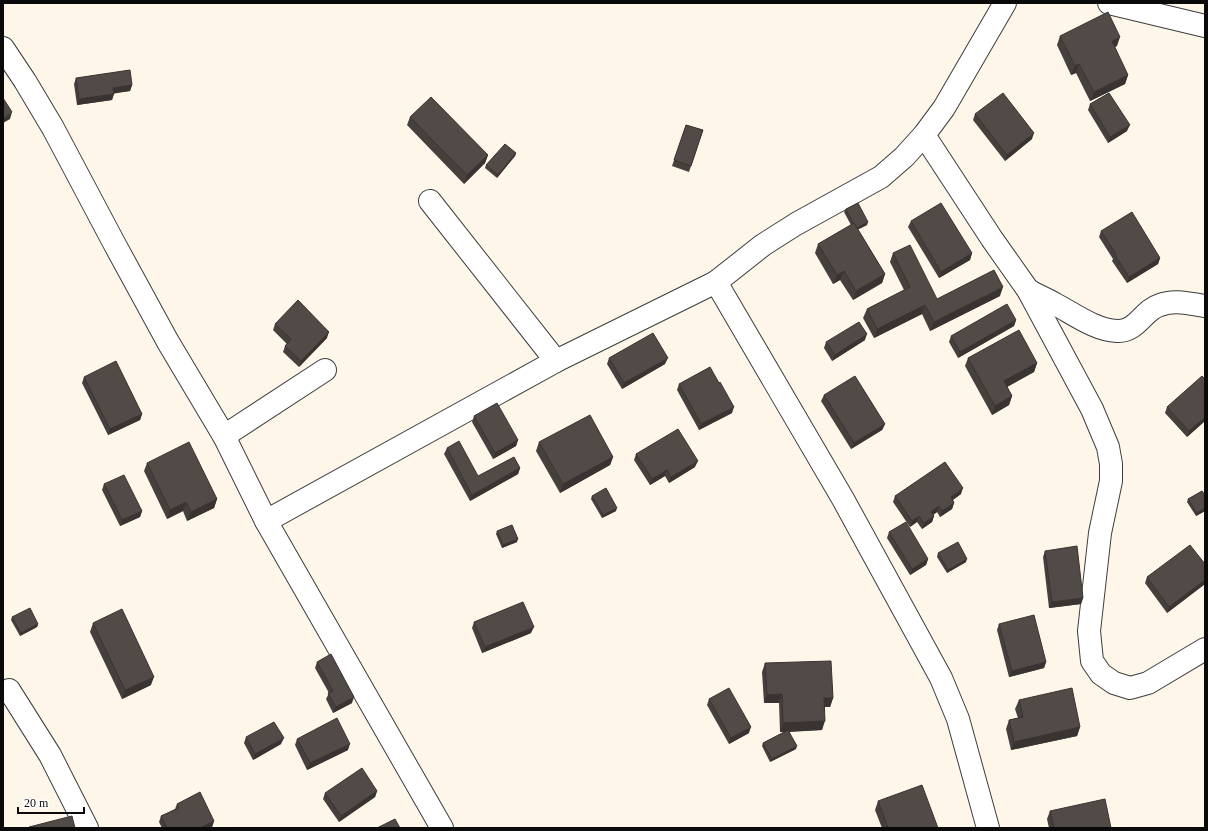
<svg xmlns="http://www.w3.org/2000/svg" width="1208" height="831" font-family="Georgia,serif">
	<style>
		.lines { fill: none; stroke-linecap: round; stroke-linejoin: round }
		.minor-casing { stroke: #3d3d3d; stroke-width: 24 }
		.minor { stroke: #fff; stroke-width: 22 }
		.wall { fill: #46403d }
		.shaded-wall { fill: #393432 }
		.building { fill: #514a47; stroke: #393432 }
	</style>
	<rect width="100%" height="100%" fill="#fdf6e9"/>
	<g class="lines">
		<defs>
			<g id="minor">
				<polyline points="1109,3 1205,26"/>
				<polyline points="3,48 25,81 53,128 114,243 168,342 224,436 266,521 442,828"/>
				<polyline points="924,135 992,239 1028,290 1092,409 1108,447 1111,464 1111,481 1100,533 1089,631 1092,661 1101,674 1114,683 1130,688 1148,683 1205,649"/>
				<polyline points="430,201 556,361"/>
				<polyline points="716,282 843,499 941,678 958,719 988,828"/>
				<path d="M1028 290C1037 295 1046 299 1055 304 1074 314 1095 330 1117 331 1137 332 1143 310 1160 305 1175 299 1190 304 1205 306"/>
				<polyline points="224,436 325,370"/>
				<polyline points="266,521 556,361 716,282 763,245 796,224 881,177 904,157 924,135 944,108 1005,3"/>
				<polyline points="9,690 50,755 87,828"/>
			</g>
		</defs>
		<use href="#minor" class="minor-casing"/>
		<use href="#minor" class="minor"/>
	</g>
	<g class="wall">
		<polygon points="1060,36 1117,46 1114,47 1128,75 1125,84 1090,101 1076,73 1071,75 1057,45"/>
		<polygon points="76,78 132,85 130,91 114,93 112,100 77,105 74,84"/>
		<polygon points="1090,104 1127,131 1108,143 1088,110"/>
		<polygon points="975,114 1032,139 1005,161 973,120"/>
		<polygon points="410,117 488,155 485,163 464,184 407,125"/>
		<polygon points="686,125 703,130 689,172 672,166"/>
		<polygon points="516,153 515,156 497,178 485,168 486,165"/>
		<polygon points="846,209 867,225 858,229 885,274 882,283 853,300 840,280 833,284 815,253 818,244 851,225 844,212"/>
		<polygon points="911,221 972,253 970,260 939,278 908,227"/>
		<polygon points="1101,231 1160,258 1158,264 1127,283 1112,261 1113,259 1099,237"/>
		<polygon points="893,253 937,299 1000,296 930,331 922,314 874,338 863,318 867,309 904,290 890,262"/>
		<polygon points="1016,320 1014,326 958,358 949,342 951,336"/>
		<polygon points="275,324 327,338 299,367 283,352 285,346 287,344 273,330"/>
		<polygon points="865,340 832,361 824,348 826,342"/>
		<polygon points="609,358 665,364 622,389 607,364"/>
		<polygon points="968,358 1037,363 1034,372 1007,387 1012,396 1009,405 992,415 965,366"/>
		<polygon points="84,377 142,414 140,420 108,435 82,383"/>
		<polygon points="679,384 732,413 699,430 677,390"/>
		<polygon points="824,395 885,424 882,430 851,449 821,401"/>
		<polygon points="1167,407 1205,421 1187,437 1165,413"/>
		<polygon points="474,416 518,440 516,446 493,459 472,422"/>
		<polygon points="539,442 613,457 610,465 560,493 536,451"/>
		<polygon points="447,448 478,476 520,468 518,474 470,501 444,454"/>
		<polygon points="636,454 695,467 669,483 665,476 650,485 634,460"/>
		<polygon points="147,463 217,499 214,508 187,521 183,511 167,519 144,471"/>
		<polygon points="104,484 142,511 140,517 120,526 102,490"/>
		<polygon points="961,494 953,500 954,503 952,509 940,517 937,512 933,515 934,516 932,522 922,529 917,522 910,527 893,502 895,496"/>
		<polygon points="1205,495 1205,511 1196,516 1187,502 1188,499"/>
		<polygon points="592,496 616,511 602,518 591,499"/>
		<polygon points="497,531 517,542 502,548 496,534"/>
		<polygon points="889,532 928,559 926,565 910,575 887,538"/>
		<polygon points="1045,551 1083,598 1081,604 1049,608 1043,557"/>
		<polygon points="938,553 966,562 947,573 937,557"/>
		<polygon points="1205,564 1205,584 1167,613 1145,583 1147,577"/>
		<polygon points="12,617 38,624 37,627 20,636 11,620"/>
		<polygon points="474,622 531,633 482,653 472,628"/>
		<polygon points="93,623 151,685 122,699 90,632"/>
		<polygon points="999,624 1046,662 1044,668 1009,677 997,630"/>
		<polygon points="317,662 352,703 333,713 326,699 329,693 315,668"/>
		<polygon points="765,663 833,698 830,707 825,707 822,730 789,732 796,749 770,762 762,746 763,743 785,732 780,732 779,703 764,703 762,672"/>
		<polygon points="709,699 749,733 729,744 707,705"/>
		<polygon points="1019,700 1080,727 1077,736 1011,750 1006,729 1009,720 1018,718 1015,709"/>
		<polygon points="246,737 281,744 253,760 244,743"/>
		<polygon points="297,739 348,750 307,770 295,745"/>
		<polygon points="377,791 375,797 339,822 323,799 325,793"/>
		<polygon points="878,801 938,828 882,828 875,810"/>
		<polygon points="177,804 214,821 212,827 210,828 162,828 159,822 161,816 175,809"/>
		<polygon points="1050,811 1111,828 1049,828 1047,819"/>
	</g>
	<g class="shaded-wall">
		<polygon points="1120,37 1117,46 1108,50 1112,41"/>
		<polygon points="1079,64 1076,73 1071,75 1075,66"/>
		<polygon points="1128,75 1125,84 1090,101 1094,92"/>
		<polygon points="132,85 130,91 111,94 113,88"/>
		<polygon points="114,94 112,100 77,105 79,99"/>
		<polygon points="12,112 10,119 3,123 3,119"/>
		<polygon points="1130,125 1127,131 1108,143 1110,137"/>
		<polygon points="1034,133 1032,139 1005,161 1007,155"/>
		<polygon points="516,153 515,156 497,178 498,175"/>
		<polygon points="488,155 485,163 464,184 467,175"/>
		<polygon points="868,222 867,225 855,231 856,228"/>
		<polygon points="972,253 970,260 939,278 941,272"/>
		<polygon points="1160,258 1158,264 1127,283 1129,277"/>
		<polygon points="844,271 840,280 833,284 837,275"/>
		<polygon points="885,274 882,283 853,300 856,291"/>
		<polygon points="1003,287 1000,296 930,331 934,322"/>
		<polygon points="925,305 922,314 874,338 877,329"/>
		<polygon points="1016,320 1014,326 958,358 960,352"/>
		<polygon points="329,332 327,338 299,367 301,361"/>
		<polygon points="867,334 865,340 832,361 835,355"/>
		<polygon points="668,358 665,364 622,389 624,383"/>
		<polygon points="1037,363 1034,372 1001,390 1004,381"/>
		<polygon points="1012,396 1009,405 992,415 995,406"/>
		<polygon points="734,407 732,413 699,430 701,424"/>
		<polygon points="142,414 140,420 108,435 110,429"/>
		<polygon points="1205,417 1205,421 1187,437 1189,431"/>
		<polygon points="885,424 882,430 851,449 854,443"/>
		<polygon points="518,440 516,446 493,459 495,453"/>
		<polygon points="613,457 610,465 560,493 563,484"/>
		<polygon points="698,461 695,467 669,483 671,477"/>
		<polygon points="520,468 518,474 470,501 472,495"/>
		<polygon points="667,470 665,476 650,485 652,479"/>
		<polygon points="963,488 961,494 948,503 951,497"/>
		<polygon points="217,499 214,508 187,521 191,512"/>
		<polygon points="186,502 183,511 167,519 170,510"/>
		<polygon points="954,503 952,509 940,517 942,511"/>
		<polygon points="939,506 937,512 929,518 931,512"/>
		<polygon points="617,508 616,511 602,518 603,515"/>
		<polygon points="1205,508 1205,511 1196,516 1197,513"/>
		<polygon points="142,511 140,517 120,526 122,520"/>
		<polygon points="919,516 917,522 910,527 912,521"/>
		<polygon points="934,516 932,522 922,529 924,523"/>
		<polygon points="518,539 517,542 502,548 503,545"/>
		<polygon points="928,559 926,565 910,575 912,569"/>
		<polygon points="967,559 966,562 947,573 948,570"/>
		<polygon points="1205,580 1205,584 1167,613 1169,607"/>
		<polygon points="1083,598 1081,604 1049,608 1052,602"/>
		<polygon points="38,624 37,627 20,636 21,633"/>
		<polygon points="534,627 531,633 482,653 485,647"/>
		<polygon points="1046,662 1044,668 1009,677 1012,671"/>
		<polygon points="154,677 151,685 122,699 125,690"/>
		<polygon points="782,694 779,703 764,703 767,695"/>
		<polygon points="354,697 352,703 333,713 336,707"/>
		<polygon points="824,698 833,698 830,707 821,707"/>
		<polygon points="825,721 822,730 780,732 783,723"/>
		<polygon points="751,727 749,733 729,744 731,738"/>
		<polygon points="1080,727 1077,736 1011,750 1014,742"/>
		<polygon points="284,738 281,744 253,760 255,754"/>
		<polygon points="350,744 348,750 307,770 310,763"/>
		<polygon points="797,746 796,749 770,762 772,759"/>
		<polygon points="377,791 375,797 339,822 341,816"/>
		<polygon points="214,821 212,827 210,828 200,828"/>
	</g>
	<g class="building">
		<polygon points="1108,12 1120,37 1112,41 1128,75 1094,92 1079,64 1075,66 1060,36"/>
		<polygon points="130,70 132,85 113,88 114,94 79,99 76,78"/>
		<polygon points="1003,93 1034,133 1007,155 975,114"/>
		<polygon points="1109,93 1130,125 1110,137 1090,104"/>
		<polygon points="431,97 488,155 467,175 410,117"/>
		<polygon points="3,98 12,112 3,119"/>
		<polygon points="686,125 703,130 691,166 674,160"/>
		<polygon points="505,144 516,153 498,175 486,165"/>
		<polygon points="858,203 868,222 857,228 854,223 853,223 846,209"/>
		<polygon points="941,203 972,253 941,272 911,221"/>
		<polygon points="1132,212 1160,258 1129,277 1115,255 1116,254 1101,231"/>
		<polygon points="854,223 885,274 856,291 844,271 837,275 818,244"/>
		<polygon points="910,245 937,299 994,270 1003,287 934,322 925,305 877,329 867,309 910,287 893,253"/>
		<polygon points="298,300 329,332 301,361 285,346 291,339 275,324"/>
		<polygon points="1007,304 1016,320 960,352 951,336"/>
		<polygon points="859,322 867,334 835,355 826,342"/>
		<polygon points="1019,330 1037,363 1004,381 1012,396 995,406 968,358"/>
		<polygon points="653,333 668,358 624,383 609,358"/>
		<polygon points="116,361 142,414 110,429 84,377"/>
		<polygon points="710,367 719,383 720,382 734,407 701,424 679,384"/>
		<polygon points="855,376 885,424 854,443 824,395"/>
		<polygon points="1202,376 1205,379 1205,417 1189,431 1167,407"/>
		<polygon points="497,403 518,440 495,453 474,416"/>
		<polygon points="590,415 613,457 563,484 539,442"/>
		<polygon points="678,429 698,461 671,477 667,470 652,479 636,454"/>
		<polygon points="459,441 478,476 514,457 520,468 472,495 447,448"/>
		<polygon points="189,442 217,499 191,512 186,502 170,510 147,463"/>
		<polygon points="945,462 963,488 951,497 954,503 942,511 939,506 931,512 934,516 924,523 919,516 912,521 895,496"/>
		<polygon points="124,475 142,511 122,520 104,484"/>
		<polygon points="606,488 617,508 603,515 592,496"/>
		<polygon points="1202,491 1205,495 1205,508 1197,513 1188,499"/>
		<polygon points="906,522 928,559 912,569 889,532"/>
		<polygon points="512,525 518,539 503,545 497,531"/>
		<polygon points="958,542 967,559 948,570 938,553"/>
		<polygon points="1190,545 1205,564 1205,580 1169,607 1147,577"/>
		<polygon points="1077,546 1083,598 1052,602 1045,551"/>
		<polygon points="523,602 534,627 485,647 474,622"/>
		<polygon points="30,608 38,624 21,633 12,617"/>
		<polygon points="122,609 154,677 125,690 93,623"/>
		<polygon points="1034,615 1046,662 1012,671 999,624"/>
		<polygon points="331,654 354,697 336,707 328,693 333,691 317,662"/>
		<polygon points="831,661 833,698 824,698 825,721 783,723 782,694 767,695 765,663"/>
		<polygon points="729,688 751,727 731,738 709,699"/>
		<polygon points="1072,688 1080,727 1014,742 1009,720 1023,717 1019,700"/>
		<polygon points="337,718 350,744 310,763 297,739"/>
		<polygon points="274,722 284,738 255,754 246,737"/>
		<polygon points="788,730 797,746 772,759 763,743"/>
		<polygon points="362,768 377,791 341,816 325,793"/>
		<polygon points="922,785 938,828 888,828 878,801"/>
		<polygon points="200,792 214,821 200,828 167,828 161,816 179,808 177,804"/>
		<polygon points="1105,799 1111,828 1054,828 1050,811"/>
		<polygon points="72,816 75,828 29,828 29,827"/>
		<polygon points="395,819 400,828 377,828"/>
	</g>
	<rect width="1208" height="831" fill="none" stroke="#0a0a0a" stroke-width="8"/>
	<path d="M18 807v6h66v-6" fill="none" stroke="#0a0a0a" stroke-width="2"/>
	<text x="24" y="807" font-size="12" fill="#0a0a0a" stroke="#ffffff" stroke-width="3" paint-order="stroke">20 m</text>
</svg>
